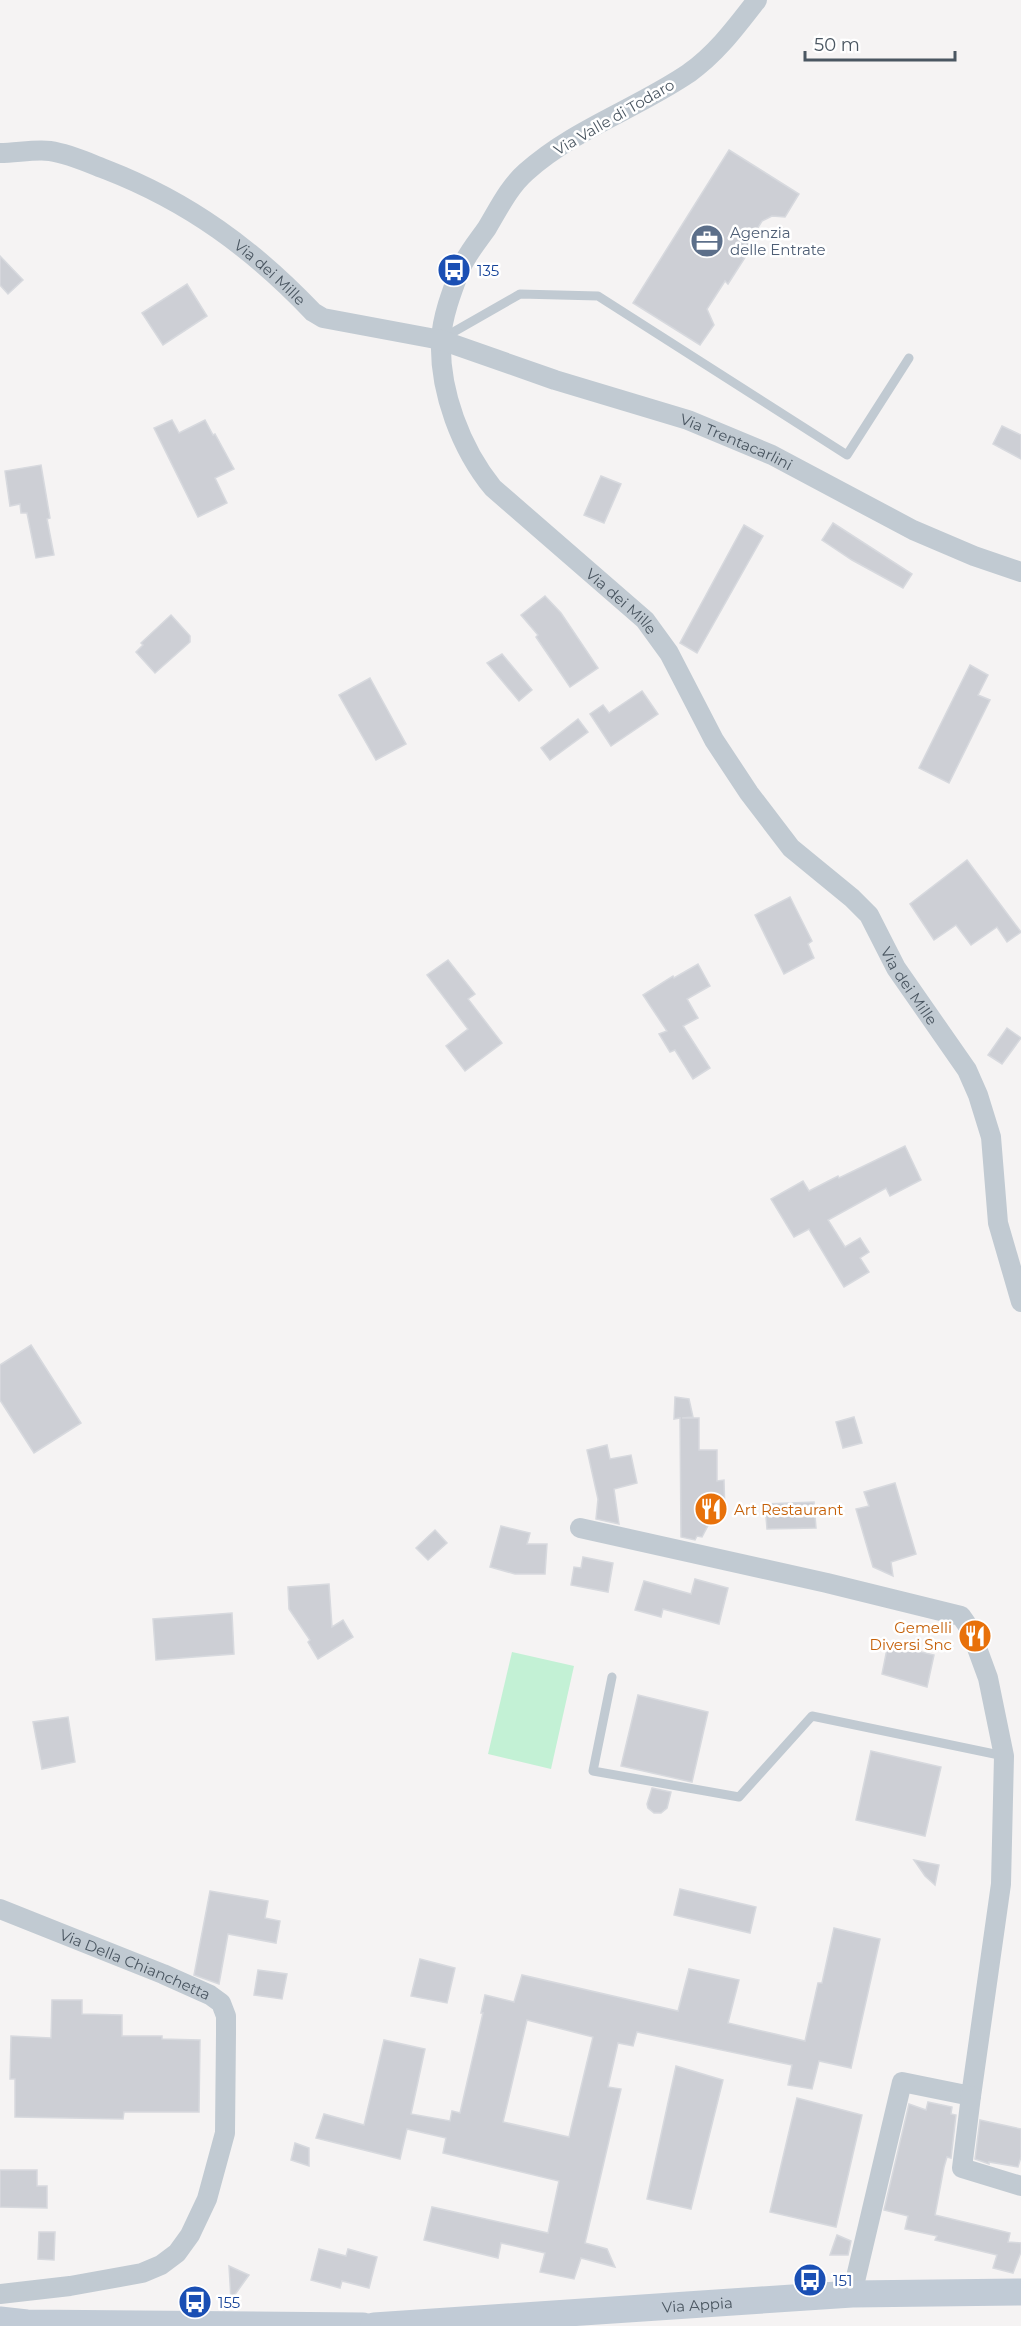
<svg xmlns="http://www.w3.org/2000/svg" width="1021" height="2326" font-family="Montserrat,sans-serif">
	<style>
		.green { fill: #c3f1d5 }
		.building { fill: #cdcfd5; stroke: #d7d9de; stroke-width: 1.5; fill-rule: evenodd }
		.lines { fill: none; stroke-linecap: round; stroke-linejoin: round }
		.service { stroke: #c1cad2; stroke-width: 9 }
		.minor { stroke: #c1cad2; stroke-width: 20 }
		.secondary { stroke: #c1cbd6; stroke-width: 27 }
		.labels { text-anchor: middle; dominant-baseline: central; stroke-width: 5; stroke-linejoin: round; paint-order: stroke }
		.street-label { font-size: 15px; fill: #4a5661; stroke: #fff }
		.service-label { font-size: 15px; fill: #4e5e75; stroke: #fff; text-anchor: start }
		.transit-label { font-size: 15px; fill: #164399; stroke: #fff; text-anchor: start }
		.food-label { font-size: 15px; fill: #c56008; stroke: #fff; text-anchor: start }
	</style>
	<rect width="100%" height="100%" fill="#f5f3f3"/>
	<polygon class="green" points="512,1652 574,1666 551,1769 488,1754"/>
	<g class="building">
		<polygon points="729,150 799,194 785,217 772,216 762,221 749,242 753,245 728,284 725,281 707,309 714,325 700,345 633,303"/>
		<polygon points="0,256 23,280 8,294 0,285"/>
		<polygon points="187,284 207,316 163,345 142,313"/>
		<polygon points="172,420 179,433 205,420 213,435 215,434 234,469 215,478 227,503 198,517 154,428"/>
		<polygon points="1002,426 1021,435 1021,459 993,444"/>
		<polygon points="41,465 50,518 47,519 54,555 36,558 27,513 21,513 20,504 10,506 5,471"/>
		<polygon points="601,476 621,484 604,523 584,515"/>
		<polygon points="833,523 912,574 903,588 852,560 822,540"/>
		<polygon points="744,525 763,536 697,653 680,643"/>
		<polygon points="545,596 561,613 598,668 570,687 536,637 538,635 521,615"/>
		<polygon points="171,615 190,636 190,642 155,673 136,652 143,645 141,643"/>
		<polygon points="502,654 532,690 519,701 487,663"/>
		<polygon points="970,665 988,675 978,695 990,700 949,783 919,768"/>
		<polygon points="370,678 406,744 376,760 339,695"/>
		<polygon points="642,691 658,714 611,746 590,714 603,705 609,713"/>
		<polygon points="578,719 588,732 550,760 541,748"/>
		<polygon points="967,860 1021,932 1007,942 997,927 971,945 956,925 934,940 910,904"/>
		<polygon points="790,897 812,941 808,944 814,958 784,974 755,915"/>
		<polygon points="448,960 475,994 468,999 502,1043 465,1071 446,1046 468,1029 427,975"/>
		<polygon points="698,964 710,986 687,999 698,1018 683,1026 710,1068 693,1079 675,1050 670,1052 659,1034 667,1031 643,995 673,976 674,978"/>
		<polygon points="1007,1028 1021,1038 1002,1064 988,1055"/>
		<polygon points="905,1146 921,1180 890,1196 886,1188 828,1220 845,1247 860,1238 869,1252 860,1258 869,1272 844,1287 809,1229 794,1237 771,1199 803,1181 809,1191 838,1176 839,1178"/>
		<polygon points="31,1345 81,1423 34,1453 0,1400 0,1365"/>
		<polygon points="675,1397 689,1399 693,1417 682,1418 699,1418 699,1450 717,1450 717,1481 724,1480 725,1515 713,1516 702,1537 697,1536 695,1540 681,1537 680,1418 674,1419"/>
		<polygon points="854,1417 862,1443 843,1448 836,1422"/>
		<polygon points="607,1445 610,1459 631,1455 637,1483 614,1489 619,1524 596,1519 598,1499 587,1450"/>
		<polygon points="895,1483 916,1554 891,1562 893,1576 873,1567 856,1509 869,1506 864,1492"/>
		<polygon points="814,1502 816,1528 767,1529 765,1504"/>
		<polygon points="501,1526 530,1533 527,1544 547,1544 545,1574 515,1574 490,1567"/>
		<polygon points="435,1530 447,1543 428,1560 416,1548"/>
		<polygon points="583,1557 613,1563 608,1592 571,1585 574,1567 581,1568"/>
		<polygon points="695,1579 728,1588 719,1624 663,1609 661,1617 635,1610 644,1581 691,1594"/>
		<polygon points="329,1584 332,1627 343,1620 353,1637 318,1659 308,1642 310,1640 289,1609 288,1587"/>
		<polygon points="232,1613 234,1654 156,1660 153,1619"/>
		<polygon points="888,1644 934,1655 927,1687 882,1674"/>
		<polygon points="638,1695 708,1712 692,1782 621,1766"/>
		<polygon points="68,1717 75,1762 42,1769 33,1722"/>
		<polygon points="871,1751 941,1767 925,1836 856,1820"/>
		<polygon points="652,1788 671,1792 667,1808 661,1813 654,1813 648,1808 647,1804"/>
		<polygon points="914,1860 939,1865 935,1885 925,1876"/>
		<polygon points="680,1889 756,1907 750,1933 674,1915"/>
		<polygon points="210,1891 268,1901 265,1918 280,1921 276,1943 228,1934 219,1984 194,1975"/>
		<path d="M834 1928 880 1939 851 2068 819 2061 812 2089 788 2085 792 2065 637 2032 633 2046 618 2043 608 2087 621 2089 585 2243 607 2249 615 2267 581 2258 574 2279 540 2272 545 2253 501 2243 498 2258 424 2240 432 2207 548 2233 559 2181 443 2153 446 2138 407 2129 400 2159 316 2138 324 2114 364 2125 384 2040 425 2049 411 2114 450 2121 452 2111 460 2113 483 2013H481L485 1995 514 2002 522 1975 678 2011 689 1969 739 1980 728 2023 805 2041 818 1983H822ZM527 2020 593 2037 569 2137 503 2122Z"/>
		<polygon points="420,1959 455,1968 447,2003 411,1996"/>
		<polygon points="258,1970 287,1974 282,1999 254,1995"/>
		<polygon points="52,2000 82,2000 82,2014 122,2015 122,2036 162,2036 162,2039 200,2040 199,2112 124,2112 123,2119 15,2117 15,2079 10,2079 11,2036 51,2038"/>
		<polygon points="676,2066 723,2080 691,2209 647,2199"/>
		<polygon points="797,2098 862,2115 836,2227 770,2212"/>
		<polygon points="928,2102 952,2107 951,2114 956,2115 951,2158 947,2157 944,2167 935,2215 1010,2233 1008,2242 1021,2243 1021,2252 1013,2273 993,2268 997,2255 935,2240 937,2236 905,2229 908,2216 884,2210 909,2104 926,2110"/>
		<polygon points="980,2120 1021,2129 1021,2157 1018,2167 989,2162 989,2164 975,2159"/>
		<polygon points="295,2143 309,2148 309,2166 291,2160"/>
		<polygon points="0,2170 37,2170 37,2186 47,2186 47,2208 0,2207"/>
		<polygon points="39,2232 55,2232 54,2260 38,2259"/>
		<polygon points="837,2235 851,2241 848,2255 830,2255"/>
		<polygon points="319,2249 346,2256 348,2249 377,2257 369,2288 342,2281 340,2288 311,2280"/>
		<polygon points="229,2266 249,2275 231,2300"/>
	</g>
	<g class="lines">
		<g class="service">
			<polyline points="443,338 520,294 598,296 847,455 909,358"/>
			<polyline points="612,1677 593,1771 739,1797 812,1716 1004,1756"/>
		</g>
		<g class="minor">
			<path id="s1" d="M757 0C736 27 717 53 689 73 636 109 574 129 526 172 509 187 499 208 487 228 478 241 466 255 460 270 452 291 442 317 441 340 439 391 461 449 493 488L645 620 669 653 714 740 749 793 791 848 852 898 869 915 896 968 967 1070 978 1095 991 1137 998 1223 1021 1302"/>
			<path id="s2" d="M0 153C16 153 35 149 50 151 70 154 89 163 107 170 189 202 253 249 313 312L323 318 441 340 555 380 688 420 772 455 913 530 974 556 1021 572"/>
			<polyline points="580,1528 827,1583 961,1616 970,1629 988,1678 1004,1756 1001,1884 971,2096 902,2082 852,2294"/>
			<path id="s3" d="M0 1909 163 1974 210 1995 221 2003 226 2016V2033L225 2133 207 2199 190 2235 177 2253 161 2265 142 2273 70 2286 0 2294"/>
			<polyline points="971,2096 962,2168 1021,2186"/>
		</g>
		<g class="secondary">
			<polyline points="0,2320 27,2323 363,2326"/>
			<path id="s4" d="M374 2326 852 2294 1021 2292"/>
		</g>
	</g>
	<defs>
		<symbol id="office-disc" viewBox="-11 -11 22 22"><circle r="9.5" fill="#5c6f8a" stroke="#fff"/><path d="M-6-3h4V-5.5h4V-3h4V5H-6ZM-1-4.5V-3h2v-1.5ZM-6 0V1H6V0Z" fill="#fff"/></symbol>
		<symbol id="bus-disc" viewBox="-11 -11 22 22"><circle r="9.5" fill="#1a4fb4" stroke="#fff"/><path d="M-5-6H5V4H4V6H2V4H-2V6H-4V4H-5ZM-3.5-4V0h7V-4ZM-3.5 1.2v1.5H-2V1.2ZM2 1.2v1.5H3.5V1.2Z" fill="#fff"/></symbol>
		<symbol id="restaurant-disc" viewBox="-11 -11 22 22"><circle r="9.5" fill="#e8710a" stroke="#fff"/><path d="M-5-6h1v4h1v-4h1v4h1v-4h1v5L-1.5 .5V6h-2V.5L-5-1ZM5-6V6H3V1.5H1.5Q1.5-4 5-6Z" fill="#fff"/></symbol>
	</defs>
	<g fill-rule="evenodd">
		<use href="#office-disc" x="688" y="222" width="38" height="38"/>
		<use href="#bus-disc" x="435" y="251" width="38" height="38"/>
		<use href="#restaurant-disc" x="692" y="1490" width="38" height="38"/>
		<use href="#restaurant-disc" x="956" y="1617" width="38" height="38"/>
		<use href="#bus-disc" x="791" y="2261" width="38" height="38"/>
		<use href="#bus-disc" x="176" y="2283" width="38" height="38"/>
	</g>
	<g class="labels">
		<g class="street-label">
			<text transform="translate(614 117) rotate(-30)">Via Valle di Todaro</text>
			<text stroke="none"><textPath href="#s2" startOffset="304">Via dei Mille</textPath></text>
			<text stroke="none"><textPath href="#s2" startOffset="807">Via Trentacarlini</textPath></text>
			<text stroke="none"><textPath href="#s1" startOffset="814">Via dei Mille</textPath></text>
			<text stroke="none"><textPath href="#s1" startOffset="1300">Via dei Mille</textPath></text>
			<text stroke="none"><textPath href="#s3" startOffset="146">Via Della Chianchetta</textPath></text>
			<text stroke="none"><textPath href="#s4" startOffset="324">Via Appia</textPath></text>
		</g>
		<g class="service-label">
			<text x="730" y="232">Agenzia<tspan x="730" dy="17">delle Entrate</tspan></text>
		</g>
		<g class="transit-label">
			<text x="477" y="270">135</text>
			<text x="833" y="2280">151</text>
			<text x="218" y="2302">155</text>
		</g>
		<g class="food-label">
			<text x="734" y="1509">Art Restaurant</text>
			<text x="952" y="1627" text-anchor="end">Gemelli<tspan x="952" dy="17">Diversi Snc</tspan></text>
		</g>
	</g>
	<path d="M805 51v9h150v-9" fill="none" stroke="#4a5661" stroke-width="3"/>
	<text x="814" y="51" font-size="18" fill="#4a5661" stroke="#ffffff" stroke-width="4.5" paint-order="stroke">50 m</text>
</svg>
